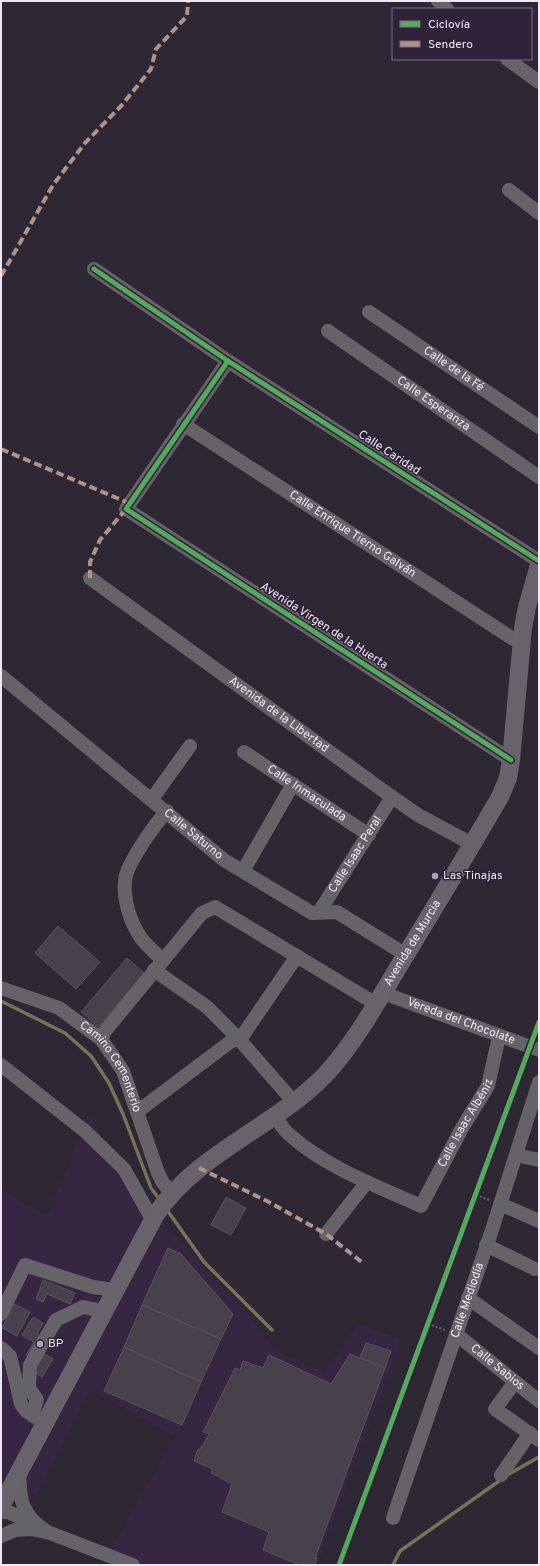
<svg xmlns="http://www.w3.org/2000/svg" width="540" height="1566" font-family="Overpass,sans-serif">
	<style>
		.built { fill: #362641 }
		.lines { fill: none; stroke-linecap: round; stroke-linejoin: round }
		.stream { stroke: #797157; stroke-width: 3.5 }
		.building { fill: #47414b; stroke: #58525d }
		.path { stroke: #69646b; stroke-width: 2; stroke-dasharray: 2 2; stroke-linecap: butt }
		.minor { stroke: #656268; stroke-width: 14 }
		.major { stroke: #68626b; stroke-width: 18 }
		.quiet { stroke: #af9288; stroke-width: 4; stroke-dasharray: 8 4; stroke-linecap: butt }
		.cycleway-casing { stroke: #2f2239; stroke-width: 8 }
		.cycleway { stroke: #51ab58; stroke-width: 5 }
		.poi-dot { fill: #aba4b2; stroke: #2f2239; stroke-width: 1.5 }
		.labels { text-anchor: middle; dominant-baseline: central; stroke-width: 3; stroke-linejoin: round; paint-order: stroke }
		.street-label { font-size: 12px; fill: #efe7f6; stroke: #2f2239 }
		.poi-label { font-size: 12px; fill: #efe7f6; stroke: #2f2239; text-anchor: start }
	</style>
	<rect width="100%" height="100%" fill="#2e2734"/>
	<polygon class="built" points="89,1114 127,1186 247,1313 276,1351 325,1372 357,1324 400,1338 394,1361 317,1565 114,1565 104,1560 175,1436 90,1390 36,1496 1,1478 1,1189 47,1216"/>
	<g class="lines">
		<g class="stream">
			<polyline points="1,1001 65,1033 91,1056 109,1083 123,1114 151,1188 160,1200"/>
			<polyline points="167,1210 204,1262 272,1330"/>
			<polyline points="509,1474 539,1457"/>
			<polyline points="393,1565 400,1551 502,1479"/>
		</g>
	</g>
	<g class="building">
		<polygon points="58,926 100,962 76,989 35,953"/>
		<polygon points="127,958 144,973 98,1027 81,1012"/>
		<polygon points="226,1197 246,1208 231,1235 211,1225"/>
		<polygon points="168,1248 181,1254 233,1314 221,1339 142,1305"/>
		<polygon points="43,1280 75,1293 70,1304 47,1294 43,1302 36,1299"/>
		<polygon points="14,1304 30,1312 17,1336 2,1328"/>
		<polygon points="142,1305 221,1339 201,1382 124,1347"/>
		<polygon points="33,1317 43,1323 37,1334 48,1340 41,1352 53,1359 42,1377 32,1371 38,1361 26,1355 34,1342 22,1335"/>
		<polygon points="366,1343 391,1351 385,1368 360,1358"/>
		<polygon points="124,1347 201,1382 182,1425 104,1391"/>
		<polygon points="350,1354 385,1368 315,1558 317,1558 315,1565 300,1565 263,1550 269,1532 222,1512 232,1484 211,1473 213,1469 194,1461 198,1449 200,1449 209,1434 203,1432 235,1368 240,1370 243,1361 263,1368 269,1355 331,1384"/>
	</g>
	<g class="lines">
		<g class="path">
			<polyline points="476,1195 489,1200"/>
			<polyline points="428,1324 445,1330"/>
		</g>
		<g class="minor">
			<polyline points="438,1 447,9"/>
			<polyline points="507,59 539,82"/>
			<polyline points="509,190 539,213"/>
			<polyline points="94,269 228,361 539,561"/>
			<path id="s1" d="M369 312 539 427"/>
			<path id="s2" d="M328 331 539 477"/>
			<polyline points="228,361 126,509 511,760"/>
			<path id="s3" d="M183 424 521 644"/>
			<path id="s4" d="M90 578 392 797 418 815 472 844"/>
			<path id="s5" d="M1 676 224 860 312 913 337 912 406 955"/>
			<path id="s6" d="M244 752 369 835"/>
			<polyline points="152,799 190,746"/>
			<polyline points="243,871 293,784"/>
			<path id="s7" d="M319 912 392 797"/>
			<path d="M163 961C156 953 147 946 141 938 130 922 123 899 125 880 127 863 155 824 167 811"/>
			<polyline points="154,970 207,1007 238,1038 293,1101"/>
			<path id="s8" d="M1 988 59 1008 101 1039 123 1071 158 1173 163 1183 172 1193"/>
			<path id="s9" d="M383 993 539 1050"/>
			<polyline points="101,1039 105,1031 202,913 215,907 376,1004"/>
			<polyline points="1,1065 85,1131 124,1169 152,1219"/>
			<polyline points="137,1112 230,1042 243,1035 297,956"/>
			<path id="s10" d="M274 1115C279 1122 284 1131 291 1136 327 1168 377 1186 421 1206L462 1128 488 1086 499 1036"/>
			<polyline points="516,1155 539,1160"/>
			<polyline points="500,1204 539,1221"/>
			<polyline points="326,1234 367,1182"/>
			<polyline points="486,1245 535,1269"/>
			<polyline points="468,1298 539,1348"/>
			<polyline points="1,1314 25,1265 93,1287 114,1290"/>
			<path id="s11" d="M456 1334 539 1401"/>
			<polyline points="1,1348 10,1356 21,1404 26,1411 38,1419"/>
			<polyline points="515,1382 495,1409 539,1440"/>
			<polyline points="32,1415 37,1400 29,1388 30,1365 56,1320 83,1307 103,1311"/>
			<path d="M19 1472C20 1501 21 1514 46 1531"/>
			<polyline points="501,1475 530,1433"/>
			<polyline points="1,1512 8,1512 33,1523"/>
			<path id="s12" d="M393 1518 492 1230 539 1082"/>
			<polyline points="1,1536 15,1530 31,1529 50,1533 133,1565"/>
		</g>
		<path class="major" id="s13" d="M1 1506 156 1214C200 1151 275 1127 326 1074 356 1041 379 999 402 961 435 907 468 852 500 797L508 778 511 760 523 628 527 607 539 565"/>
		<g class="quiet">
			<polyline points="1,276 53,185 85,143 122,105 151,69 156,49 187,16 188,1"/>
			<polyline points="1,449 131,504"/>
			<polyline points="90,578 90,562 100,540 126,509"/>
			<polyline points="199,1168 267,1201 326,1234 363,1263"/>
		</g>
		<defs>
			<g id="cycleway">
				<polyline points="94,269 228,361 539,561"/>
				<polyline points="228,361 126,509 511,760"/>
				<polyline points="339,1565 539,1022"/>
			</g>
		</defs>
		<use href="#cycleway" class="cycleway-casing"/>
		<use href="#cycleway" class="cycleway"/>
	</g>
	<g class="poi-dot">
		<circle cx="435" cy="876" r="4"/>
		<circle cx="40" cy="1344" r="4"/>
	</g>
	<g class="labels">
		<g class="street-label">
			<text stroke="none"><textPath href="#s1" startOffset="102">Calle de la Fé</textPath></text>
			<text stroke="none"><textPath href="#s2" startOffset="128">Calle Esperanza</textPath></text>
			<text transform="translate(389 453) rotate(33)">Calle Caridad</text>
			<text stroke="none"><textPath href="#s3" startOffset="202">Calle Enrique Tierno Galván</textPath></text>
			<text transform="translate(324 626) rotate(33)">Avenida Virgen de la Huerta</text>
			<text stroke="none"><textPath href="#s4" startOffset="233">Avenida de la Libertad</textPath></text>
			<text stroke="none"><textPath href="#s6" startOffset="75">Calle Inmaculada</textPath></text>
			<text stroke="none"><textPath href="#s5" startOffset="249">Calle Saturno</textPath></text>
			<text stroke="none"><textPath href="#s7" startOffset="68">Calle Isaac Peral</textPath></text>
			<text stroke="none"><textPath href="#s13" startOffset="709">Avenida de Murcia</textPath></text>
			<text stroke="none"><textPath href="#s9" startOffset="83">Vereda del Chocolate</textPath></text>
			<text stroke="none"><textPath href="#s8" startOffset="142">Camino Cementerio</textPath></text>
			<text stroke="none"><textPath href="#s10" startOffset="270">Calle Isaac Albéniz</textPath></text>
			<text stroke="none"><textPath href="#s12" startOffset="230">Calle Mediodía</textPath></text>
			<text stroke="none"><textPath href="#s11" startOffset="53">Calle Sabios</textPath></text>
		</g>
		<g class="poi-label">
			<text x="443" y="876">Las Tinajas</text>
			<text x="48" y="1344">BP</text>
		</g>
	</g>
	<rect width="540" height="1566" fill="none" stroke="#efe7f6" stroke-width="4"/>
	<rect x="392" y="8" width="140" height="52" fill="#2f2239" stroke="#7c7185"/>
	<rect x="400" y="21" width="20" height="6" fill="#51ab58" stroke="#7c7185"/>
	<text x="428" y="28" font-size="12" fill="#efe7f6">Ciclovía</text>
	<rect x="400" y="41" width="20" height="6" fill="#af9288" stroke="#7c7185"/>
	<text x="428" y="48" font-size="12" fill="#efe7f6">Sendero</text>
</svg>
